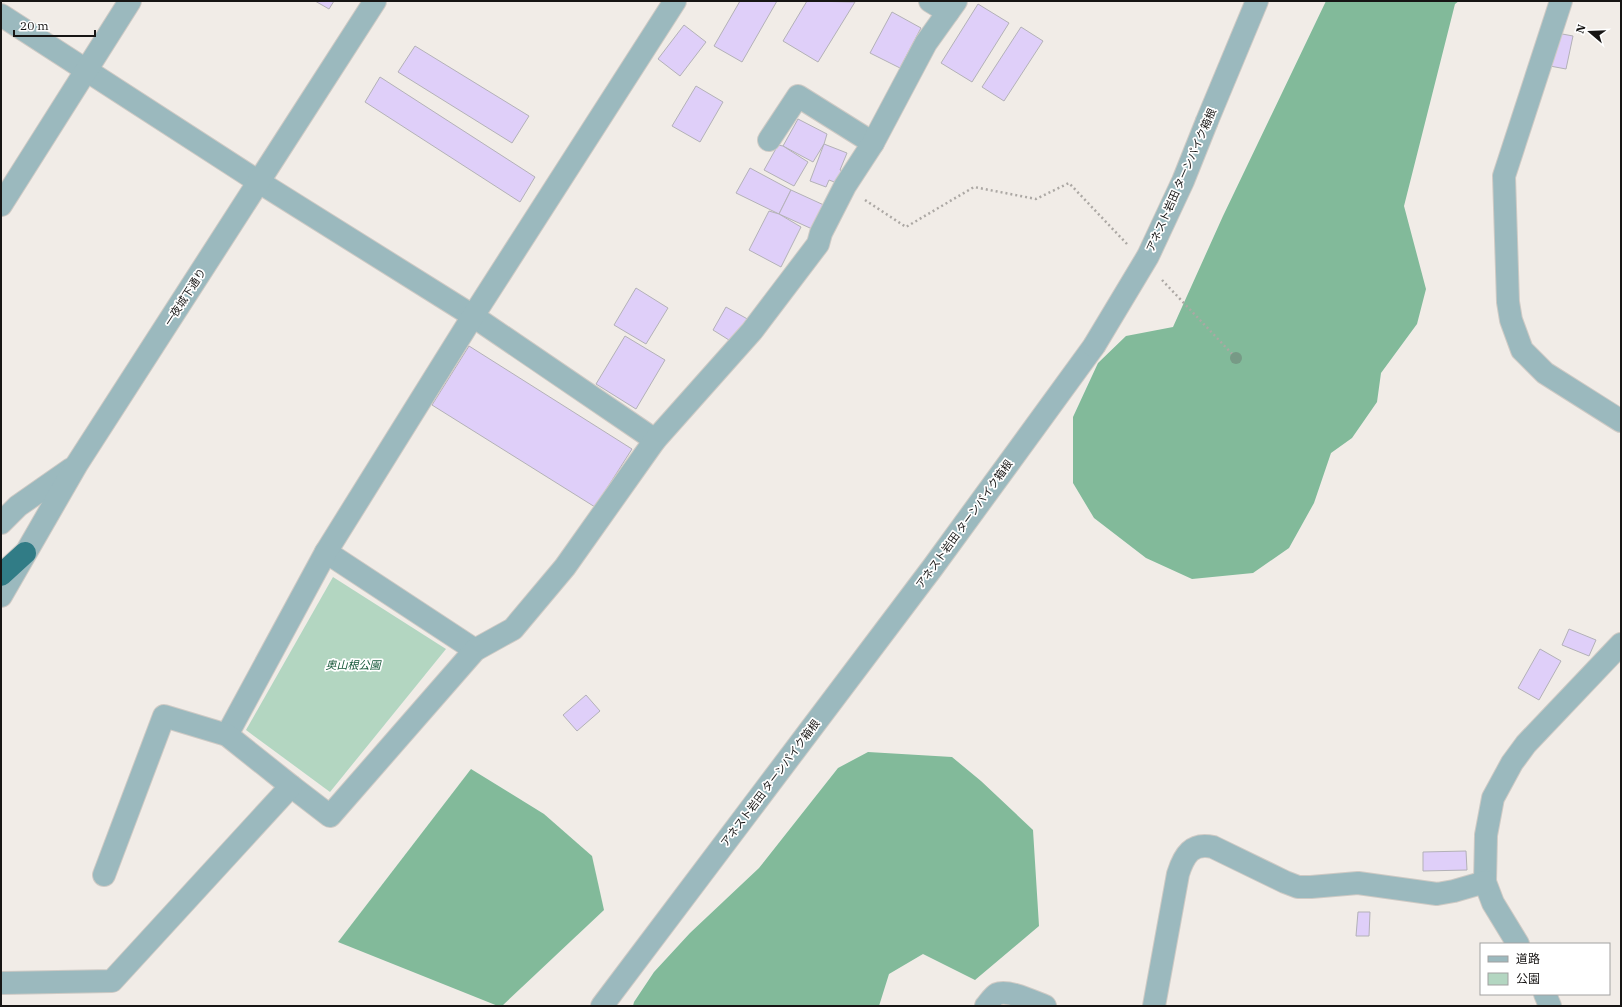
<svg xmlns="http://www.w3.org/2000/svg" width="1622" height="1007" font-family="'IBM Plex Serif','Noto Sans JP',serif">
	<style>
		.green { fill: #b3d6c1 }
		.forest { fill: #82ba9a }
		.building { fill: #dfcff9; stroke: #b3b1b7 }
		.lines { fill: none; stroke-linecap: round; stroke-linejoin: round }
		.minor-casing { stroke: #cecac5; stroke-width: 24 }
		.highway-casing { stroke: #cecac5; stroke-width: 24 }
		.path { stroke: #aca8a4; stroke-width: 2.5; stroke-dasharray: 2 3; stroke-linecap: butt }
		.minor { stroke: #9bb9be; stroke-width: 22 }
		.highway { stroke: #317c86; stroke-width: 22 }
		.minor-bridge-casing { stroke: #cecac5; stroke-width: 24; stroke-linecap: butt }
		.minor-bridge { stroke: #9bb9be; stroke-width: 22 }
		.tree { fill: #779a86 }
		.labels { text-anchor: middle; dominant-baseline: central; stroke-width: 3.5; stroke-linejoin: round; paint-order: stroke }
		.street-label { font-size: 11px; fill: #171514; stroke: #fff }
		.park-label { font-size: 11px; font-style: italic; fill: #135637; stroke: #fff }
	</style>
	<rect width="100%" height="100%" fill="#f1ece7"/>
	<polygon class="green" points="333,577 446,649 330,792 246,730"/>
	<g class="forest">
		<polygon points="1326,1 1459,1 1455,4 1404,206 1426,289 1417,324 1381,373 1377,402 1352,438 1331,453 1314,503 1289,548 1253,573 1192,579 1146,558 1094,518 1073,483 1073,417 1098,363 1126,336 1173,327 1223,216"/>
		<polygon points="868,752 952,757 981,781 1033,830 1039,926 975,980 923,954 889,974 879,1006 633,1006 634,1002 654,972 690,933 759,868 838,768"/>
		<polygon points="471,769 544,814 592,856 604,910 502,1006 498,1006 338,942"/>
	</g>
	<g class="building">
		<polygon points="315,1 334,1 329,9"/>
		<polygon points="740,1 777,1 742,62 714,46"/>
		<polygon points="807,1 855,2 818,62 783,41"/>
		<polygon points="978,4 1009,23 972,82 941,63"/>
		<polygon points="892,12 921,28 900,68 870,53"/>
		<polygon points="684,25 706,42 680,76 658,59"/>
		<polygon points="1021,27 1043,41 1004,101 982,87"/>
		<polygon points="1557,33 1573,36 1566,69 1550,66"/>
		<polygon points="415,46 529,116 512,143 398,72"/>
		<polygon points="380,77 535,177 520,202 365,102"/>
		<polygon points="696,86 723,102 700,142 672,126"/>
		<polygon points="798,119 827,134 824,144 813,162 783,146"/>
		<polygon points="824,144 847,153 840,170 849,174 845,186 829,180 826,187 810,181"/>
		<polygon points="778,145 783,146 808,162 794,186 764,170"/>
		<polygon points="750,168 791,190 779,214 736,193"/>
		<polygon points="791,190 826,206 821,233 779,214"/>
		<polygon points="769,211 779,214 801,227 781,267 749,250"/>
		<polygon points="636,288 668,308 646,344 614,325"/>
		<polygon points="726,307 751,321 737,345 713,330"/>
		<polygon points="625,336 665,360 636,409 596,384"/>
		<polygon points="469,346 632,449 595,507 432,405"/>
		<polygon points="1569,629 1596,640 1589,656 1562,645"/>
		<polygon points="1540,649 1561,661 1539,700 1518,688"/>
		<polygon points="586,695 600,711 577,731 563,715"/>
		<polygon points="1466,851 1467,870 1423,871 1423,852"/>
		<polygon points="1358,912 1370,912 1369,936 1356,936"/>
	</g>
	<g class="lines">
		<defs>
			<g id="minor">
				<polyline points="930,1 948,12"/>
				<polyline points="1561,1 1504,176 1508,302 1511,320 1522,350 1545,373 1621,421"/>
				<polyline points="1,15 259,182 473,316 655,440"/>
				<polyline points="1207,121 1257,1"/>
				<polyline points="769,140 798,96 873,143"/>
				<polyline points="1,205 130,1"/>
				<polyline points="1,523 18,506 71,469"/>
				<polyline points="326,552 475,650"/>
				<polyline points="1,596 77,464 375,1"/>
				<polyline points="227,735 326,552 473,316 675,1"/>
				<polyline points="291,786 330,816 475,650 513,629 565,567 655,440 752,331 818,244 821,233 845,186 873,143 926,43 956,1"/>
				<polyline points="1518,944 1493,903 1485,882 1486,835 1493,798 1512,763 1526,744 1621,644"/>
				<polyline points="3,983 112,981 291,786 227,735 164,716 104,875"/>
				<polyline points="1545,994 1550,1006"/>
				<polyline points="602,1006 933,567 1094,346"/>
				<path d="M986 1006C989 1003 993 996 997 994 1008 989 1034 1002 1045 1006"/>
				<path d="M1154 1006 1178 874C1184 855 1192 842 1213 847L1285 882 1298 887H1311L1358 883 1437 894 1454 891 1485 882"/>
			</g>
			<polyline id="highway" points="1,575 25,553"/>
		</defs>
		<use href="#minor" class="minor-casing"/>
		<use href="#highway" class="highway-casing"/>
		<g class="path">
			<polyline points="865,200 906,227 974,187 1036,199 1069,183 1127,244"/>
			<polyline points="1162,280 1236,358"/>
		</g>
		<use href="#minor" class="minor"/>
		<use href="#highway" class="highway"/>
		<defs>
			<polyline id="minor-bridge" points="1094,346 1148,256 1183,181 1207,121"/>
		</defs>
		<use href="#minor-bridge" class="minor-bridge-casing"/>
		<use href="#minor-bridge" class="minor-bridge"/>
	</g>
	<circle class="tree" cx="1236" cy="358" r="6"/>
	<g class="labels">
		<g class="street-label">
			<text transform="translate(1181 180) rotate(-66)">アネスト岩田 ターンパイク箱根</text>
			<text transform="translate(185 297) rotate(-57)">一夜城下通り</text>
			<text transform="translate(964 524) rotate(-54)">アネスト岩田 ターンパイク箱根</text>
			<text transform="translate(770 783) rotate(-53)">アネスト岩田 ターンパイク箱根</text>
		</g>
		<g class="park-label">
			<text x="353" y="665">奥山根公園</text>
		</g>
	</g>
	<rect width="1622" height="1007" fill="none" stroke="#171514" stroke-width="4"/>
	<rect x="1480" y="943" width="130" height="52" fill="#ffffff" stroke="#a2a1a1"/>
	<rect x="1488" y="956" width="20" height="6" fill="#9bb9be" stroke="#a2a1a1"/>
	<text x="1516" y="963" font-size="12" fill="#171514">道路</text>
	<rect x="1488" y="973" width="20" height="12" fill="#b3d6c1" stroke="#a2a1a1"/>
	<text x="1516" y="983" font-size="12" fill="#171514">公園</text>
	<g transform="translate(1590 32) rotate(289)" stroke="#ffffff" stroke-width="3" paint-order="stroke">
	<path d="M0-3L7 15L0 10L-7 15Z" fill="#171514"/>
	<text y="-6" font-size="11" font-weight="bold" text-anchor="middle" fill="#171514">N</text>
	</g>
	<path d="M14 30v6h81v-6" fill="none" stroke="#171514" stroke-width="2"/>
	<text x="20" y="30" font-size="12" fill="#171514" stroke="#ffffff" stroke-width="3" paint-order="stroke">20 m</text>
</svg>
